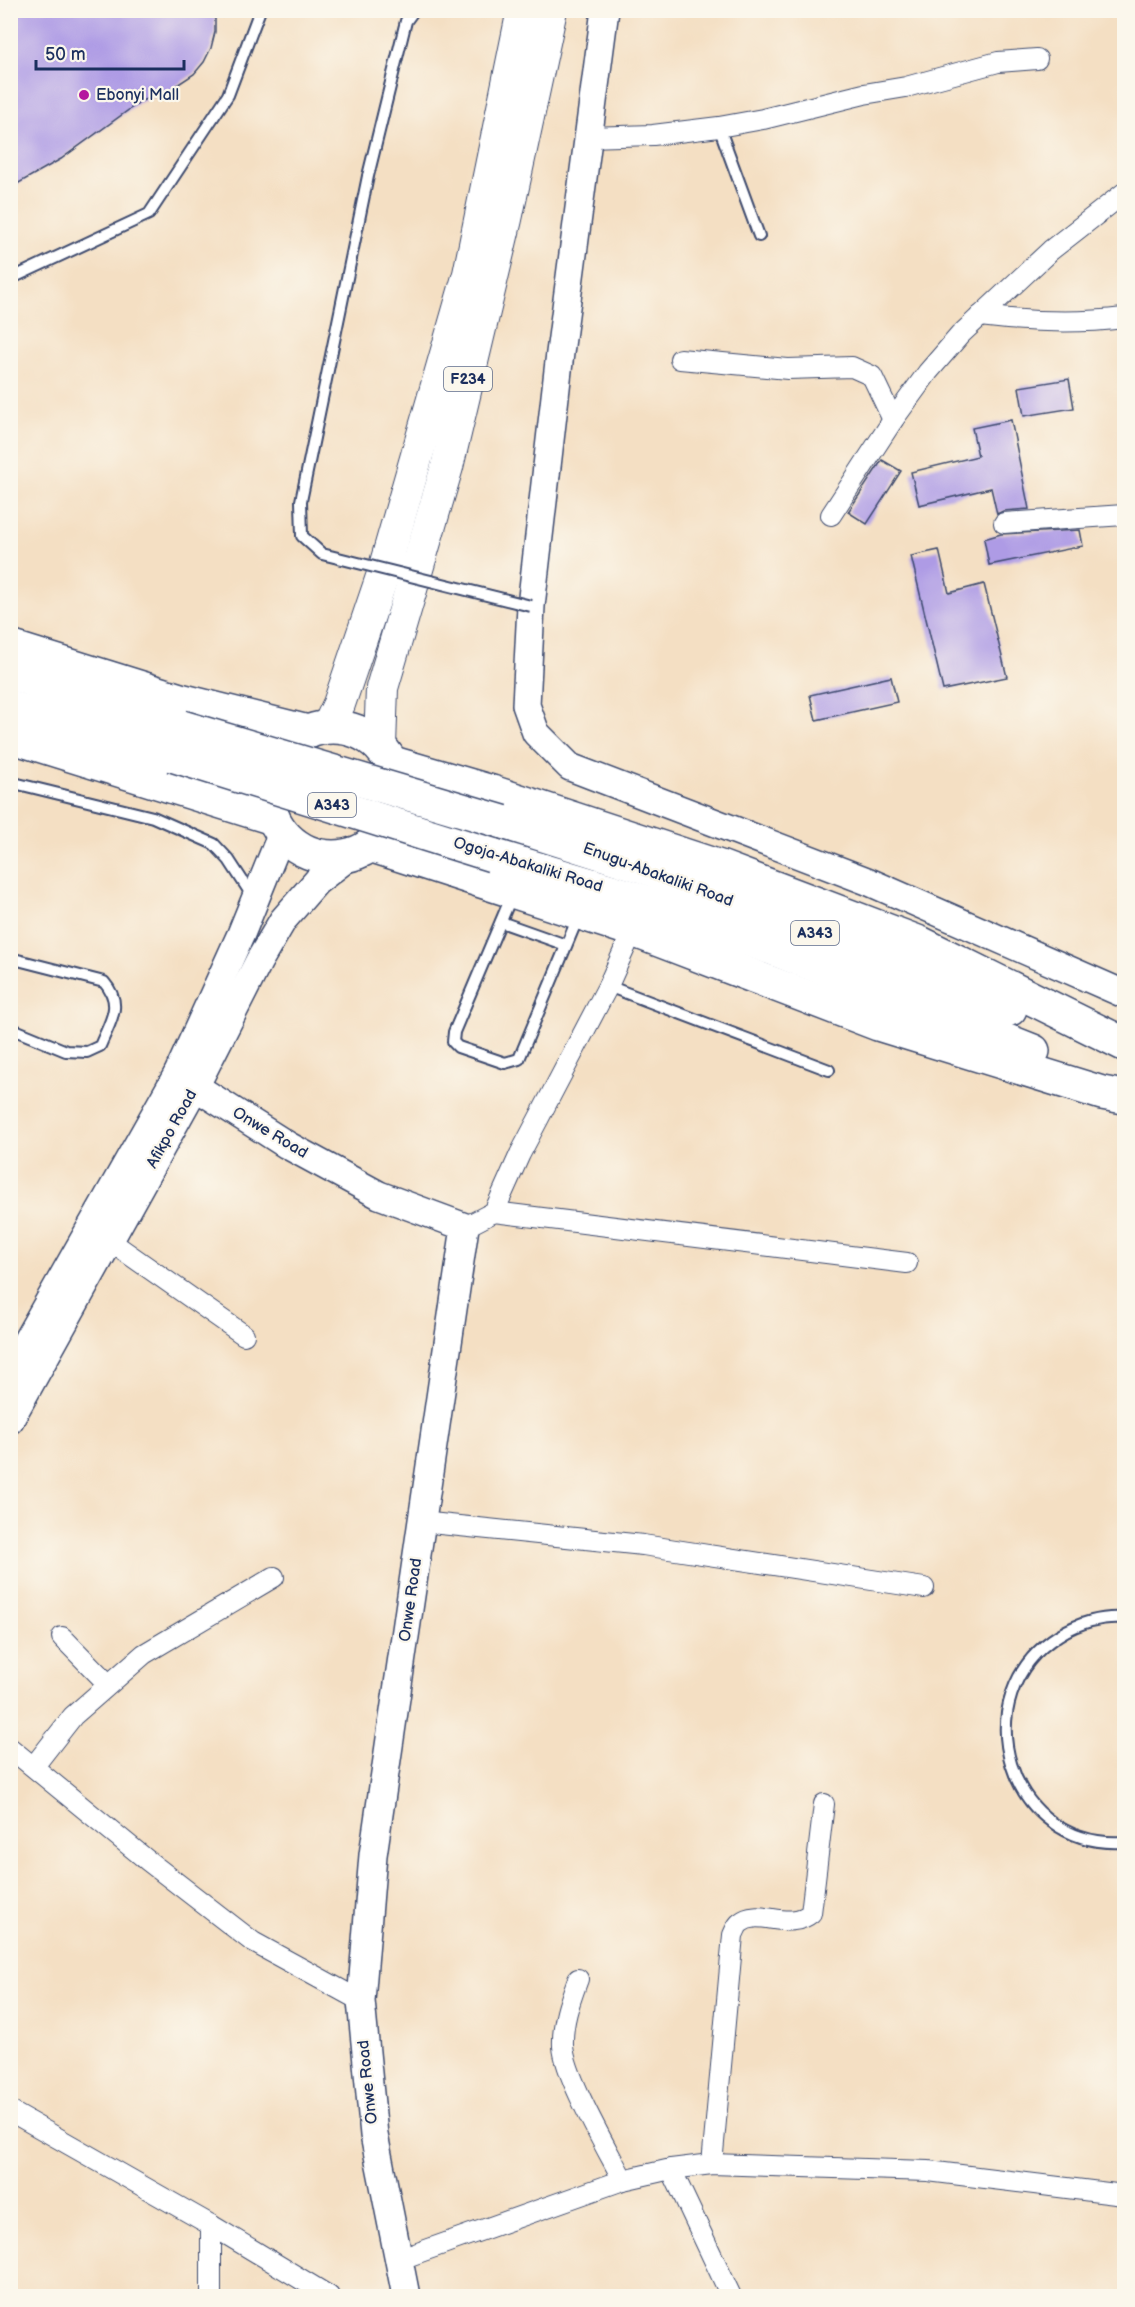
<svg xmlns="http://www.w3.org/2000/svg" width="1135" height="2307" font-family="'Balsamiq Sans',sans-serif">
	<style>
		.building { fill: #ae9be5 }
		.lines { fill: none; stroke-linecap: round; stroke-linejoin: round }
		.service-casing { stroke: #3c496d; stroke-width: 14 }
		.minor-casing { stroke: #3c496d; stroke-width: 22 }
		.secondary-casing { stroke: #3c496d; stroke-width: 30 }
		.primary-casing { stroke: #3c496d; stroke-width: 34 }
		.trunk-casing { stroke: #3c496d; stroke-width: 36 }
		.service { stroke: #fff; stroke-width: 10 }
		.minor { stroke: #fff; stroke-width: 20 }
		.secondary { stroke: #fff; stroke-width: 27 }
		.primary { stroke: #fff; stroke-width: 32 }
		.trunk { stroke: #fff; stroke-width: 33 }
		.service-bridge-casing { stroke: #3c496d; stroke-width: 14; stroke-linecap: butt }
		.trunk-bridge-casing { stroke: #3c496d; stroke-width: 36; stroke-linecap: butt }
		.service-bridge { stroke: #fff; stroke-width: 10 }
		.trunk-bridge { stroke: #fff; stroke-width: 33 }
		.poi-dot { fill: #b5179e; stroke: #fbf7ec; stroke-width: 2 }
		.labels { text-anchor: middle; dominant-baseline: central; stroke-width: 4.5; stroke-linejoin: round; paint-order: stroke }
		.shield { fill: #fbf7ec; stroke: #5e6b89; stroke-width: 1.5 }
		.shield-label { font-size: 15px; font-weight: bold; fill: #1b2f5e }
		.poi-label { font-size: 16px; fill: #1b2f5e; stroke: #fbf7ec; text-anchor: start }
		.street-label { font-size: 16px; fill: #1b2f5e; stroke: #fbf7ec }
	</style>
	<rect width="100%" height="100%" fill="#fbf7ec"/>
	<filter id="ink" filterUnits="userSpaceOnUse"><feTurbulence type="fractalNoise" baseFrequency=".0167" numOctaves="2"/><feDisplacementMap in="SourceGraphic" scale="12" xChannelSelector="R" yChannelSelector="G"/><feConvolveMatrix kernelMatrix="1 2 1 2 8 2 1 2 1" color-interpolation-filters="sRGB"/></filter>
	<filter id="wash" filterUnits="userSpaceOnUse"><feTurbulence type="fractalNoise" baseFrequency=".008" numOctaves="4" result="noise"/><feDisplacementMap in="SourceGraphic" scale="24" xChannelSelector="R" yChannelSelector="G"/><feGaussianBlur stdDeviation="1.35" result="paint"/><feColorMatrix in="noise" values="0 0 0 0 0 0 0 0 0 0 0 0 0 0 0 0 0 1.4 0 .05"/><feComposite in="paint" operator="in"/></filter>
	<g filter="url(#wash)">
		<rect width="100%" height="100%" fill="#f4dfc3"/>
		<g id="blocks">
			<g class="building">
				<polygon points="10,10 215,10 215,32 211,48 204,62 194,74 174,87 174,90 141,101 61,159 10,188"/>
				<polygon points="1069,379 1074,408 1024,416 1019,387"/>
				<polygon points="1011,420 1029,509 1003,511 997,514 991,488 919,505 911,472 978,456 972,428"/>
				<polygon points="882,460 901,471 867,524 848,512"/>
				<polygon points="1080,530 1083,546 989,565 984,539 1001,534"/>
				<polygon points="939,550 949,593 984,584 1007,677 943,690 911,556"/>
				<polygon points="891,677 897,702 816,720 810,695"/>
			</g>
		</g>
	</g>
	<g filter="url(#ink)">
		<use href="#blocks" fill-opacity="0" stroke="#3c496d" stroke-width="1.5"/>
		<g class="lines">
			<defs>
				<g id="service">
					<polyline points="719,127 759,236"/>
					<polyline points="368,176 406,21 414,10"/>
					<polyline points="10,279 149,214 228,95 260,10"/>
					<polyline points="10,782 153,817 214,844 229,860 253,897"/>
					<polyline points="512,895 454,1032 453,1042 458,1047 505,1063 519,1059 579,915"/>
					<polyline points="501,922 566,945"/>
					<path d="M10 958 104 982C124 1005 110 1021 100 1046L87 1052 66 1051 10 1028"/>
					<polyline points="608,986 829,1070"/>
					<path d="M1124 1618C1102 1616 1078 1623 1059 1635 961 1696 1008 1850 1124 1842"/>
				</g>
				<g id="minor">
					<polyline points="588,137 653,135 719,127 763,119 864,94 906,87 998,62 1037,59"/>
					<path d="M980 316C1029 322 1076 324 1124 318"/>
					<polyline points="680,359 788,369 852,367 872,376 893,420"/>
					<polyline points="831,515 893,420 928,372 960,335 1051,250 1124,193"/>
					<polyline points="1004,523 1124,515"/>
					<polyline points="494,1212 907,1263"/>
					<polyline points="465,1227 494,1212 520,1154 608,986 633,930"/>
					<polyline points="110,1241 244,1335"/>
					<polyline points="421,1522 643,1545 924,1588"/>
					<polyline points="62,1637 108,1684"/>
					<polyline points="10,1748 147,1860 253,1942 361,2001"/>
					<polyline points="34,1766 73,1716 144,1654 274,1577"/>
					<path d="M578 1979C570 2001 562 2022 563 2046 565 2077 607 2149 623 2180"/>
					<polyline points="10,2111 211,2225 329,2296"/>
					<path d="M712 2164 733 1935C735 1931 737 1925 740 1923 758 1907 789 1932 811 1913L824 1804"/>
					<polyline points="671,2169 731,2296"/>
					<polyline points="398,2260 623,2180 671,2169 712,2164 928,2171 1124,2195"/>
					<polyline points="211,2296 211,2225"/>
				</g>
				<g id="secondary">
					<polyline points="605,10 560,353 531,606 526,705 536,733 570,767 867,881 1124,994"/>
					<polyline points="177,1075 287,1145 379,1195 465,1227 373,1855 361,2001 374,2135 406,2296"/>
					<polyline points="10,1370 177,1075 241,934 282,833"/>
					<polyline points="10,1420 195,1087 259,961 283,920 317,881 352,854"/>
				</g>
				<g id="primary">
					<polyline points="328,727 339,704 382,577 469,274 523,10"/>
					<polyline points="380,746 382,688 447,467 506,219 551,10"/>
				</g>
				<g id="trunk">
					<polyline points="10,647 180,700 308,732"/>
					<polyline points="10,673 182,727"/>
					<polyline points="10,707 172,755"/>
					<circle cx="333" cy="792" r="65"/>
					<polyline points="10,736 273,818"/>
					<polyline points="393,763 492,792 720,867 920,943 1124,1044"/>
					<polyline points="503,822 645,867 1010,1009"/>
					<polyline points="370,845 633,930 878,1024 1102,1093 1124,1097"/>
					<polyline points="492,855 632,897 771,948 1033,1051"/>
				</g>
			</defs>
			<use href="#service" class="service-casing"/>
			<use href="#minor" class="minor-casing"/>
			<use href="#secondary" class="secondary-casing"/>
			<use href="#primary" class="primary-casing"/>
			<use href="#trunk" class="trunk-casing"/>
			<use href="#service" class="service"/>
			<use href="#minor" class="minor"/>
			<use href="#secondary" class="secondary"/>
			<use href="#primary" class="primary"/>
			<use href="#trunk" class="trunk"/>
			<defs>
				<polyline id="service-bridge" points="368,176 301,501 302,536 322,554 531,606"/>
				<g id="trunk-bridge">
					<polyline points="182,727 503,822"/>
					<polyline points="172,755 492,855"/>
				</g>
			</defs>
			<use href="#service-bridge" class="service-bridge-casing"/>
			<use href="#trunk-bridge" class="trunk-bridge-casing"/>
			<use href="#service-bridge" class="service-bridge"/>
			<use href="#trunk-bridge" class="trunk-bridge"/>
		</g>
	</g>
	<circle class="poi-dot" cx="84" cy="95" r="6"/>
	<g class="labels">
		<g class="shield">
			<rect x="444" y="367" width="48" height="24" rx="4.5"/>
			<rect x="308" y="793" width="48" height="24" rx="4.5"/>
			<rect x="791" y="921" width="48" height="24" rx="4.5"/>
		</g>
		<g class="shield-label">
			<text x="468" y="379">F234</text>
			<text x="332" y="805">A343</text>
			<text x="815" y="933">A343</text>
		</g>
		<g class="poi-label">
			<text x="96" y="95">Ebonyi Mall</text>
		</g>
		<g class="street-label">
			<text transform="translate(528 865) rotate(17)">Ogoja-Abakaliki Road</text>
			<text transform="translate(658 875) rotate(20)">Enugu-Abakaliki Road</text>
			<text transform="translate(172 1129) rotate(-61)">Afikpo Road</text>
			<text transform="translate(270 1133) rotate(31)">Onwe Road</text>
			<text transform="translate(411 1600) rotate(-82)">Onwe Road</text>
			<text transform="translate(368 2082) rotate(-96)">Onwe Road</text>
		</g>
	</g>
	<rect width="1135" height="2307" fill="none" stroke="#fbf7ec" stroke-width="36"/>
	<path d="M36 60v9h148v-9" fill="none" stroke="#1b2f5e" stroke-width="3"/>
	<text x="45" y="60" font-size="18" fill="#1b2f5e" stroke="#fbf7ec" stroke-width="4.5" paint-order="stroke">50 m</text>
</svg>
